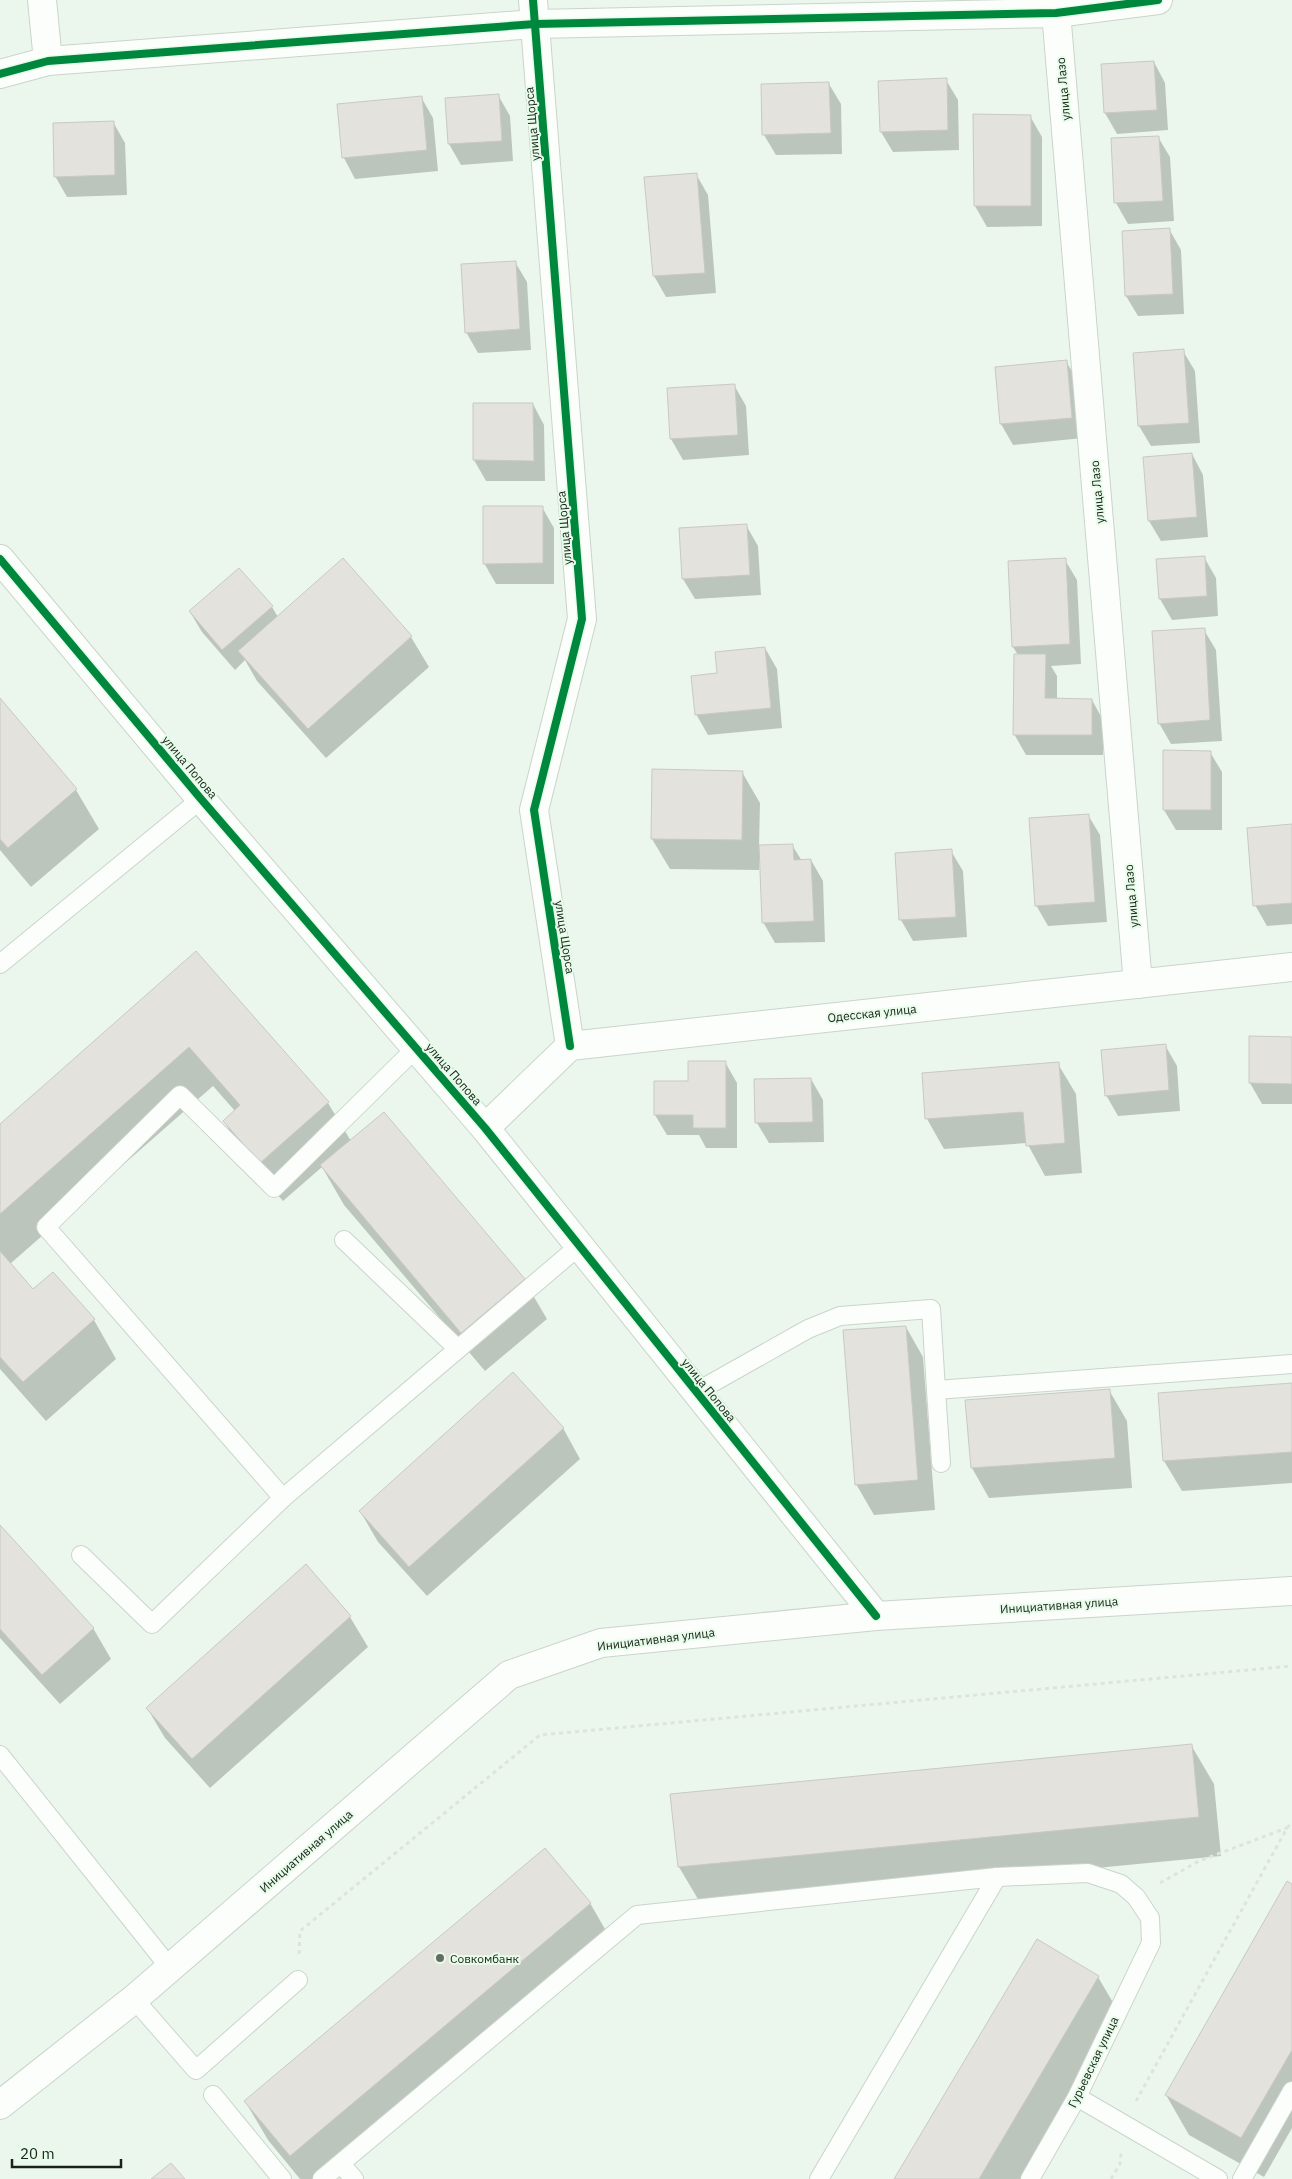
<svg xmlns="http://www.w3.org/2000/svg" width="1292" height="2179" font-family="'IBM Plex Sans',sans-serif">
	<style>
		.shadow { fill: #0003 }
		.building { fill: #e3e2dd; stroke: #c9c9c3 }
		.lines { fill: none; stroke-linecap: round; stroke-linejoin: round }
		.service-casing { stroke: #cad4cb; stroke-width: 20 }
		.minor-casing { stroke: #cad4cb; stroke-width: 30 }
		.secondary-casing { stroke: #cad4cb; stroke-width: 30 }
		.path { stroke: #dee3df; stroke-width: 3; stroke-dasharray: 4 4; stroke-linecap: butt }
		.service { stroke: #fcfefc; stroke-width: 18 }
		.minor { stroke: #fcfefc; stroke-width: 28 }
		.secondary { stroke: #fcfefc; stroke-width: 28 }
		.cycleway-casing { stroke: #e6fce9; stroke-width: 11 }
		.cycleway { stroke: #00873e; stroke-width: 8 }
		.poi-dot { fill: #626c64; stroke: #e6fce9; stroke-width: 2 }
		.labels { text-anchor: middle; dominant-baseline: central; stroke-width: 4; stroke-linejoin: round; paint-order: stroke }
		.street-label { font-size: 12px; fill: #19211a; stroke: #e6fce9 }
		.poi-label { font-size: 12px; fill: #19211a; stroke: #e6fce9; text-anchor: start }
	</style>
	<rect width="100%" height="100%" fill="#ebf7ec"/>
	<g class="shadow">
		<polygon points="1154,62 1165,83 1168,130 1117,134 1105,113 1103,65"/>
		<polygon points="946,80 958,100 959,150 893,152 881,132"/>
		<polygon points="829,84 841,104 842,154 776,155 764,135"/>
		<polygon points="498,95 510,116 513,161 461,165 449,144 446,99"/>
		<polygon points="421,97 433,118 438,171 355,179 344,158 339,105"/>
		<polygon points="975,116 1030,116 1042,137 1042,226 987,227 975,206"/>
		<polygon points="113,122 125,143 127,195 67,197 55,176"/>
		<polygon points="1158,137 1170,157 1174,221 1128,224 1116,203 1113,139"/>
		<polygon points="696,174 708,195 716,293 666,297 654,276 646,179"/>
		<polygon points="1169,229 1181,250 1184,314 1138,316 1126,296"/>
		<polygon points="515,262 527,282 531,350 478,353 466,332"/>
		<polygon points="1183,351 1195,371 1200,443 1151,446 1139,426"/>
		<polygon points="1066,361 1078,382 1083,438 1013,445 1001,424 996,368"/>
		<polygon points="734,385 746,406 749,455 683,460 671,439"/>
		<polygon points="474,404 533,404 544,425 545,481 486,481 474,460"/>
		<polygon points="1192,454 1203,475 1208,537 1161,541 1149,521"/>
		<polygon points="542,507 554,528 554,584 496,584 484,563"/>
		<polygon points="746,525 758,546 761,595 695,599 683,579"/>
		<polygon points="1204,557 1216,578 1218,616 1172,620 1160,599 1158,560"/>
		<polygon points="343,559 411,637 429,667 326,758 257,681 245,660 235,670 202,632 190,612 239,570 272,607 278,617"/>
		<polygon points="1065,560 1077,580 1081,664 1051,666 1057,676 1057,699 1092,700 1103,720 1103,755 1026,755 1014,734 1018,655 1013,647"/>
		<polygon points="1204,630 1216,650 1222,741 1171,744 1159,723"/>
		<polygon points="765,648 777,669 782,728 708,735 696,714 718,675"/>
		<polygon points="0,700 76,790 99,829 31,887 0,850"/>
		<polygon points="1210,752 1222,772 1222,830 1176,830 1164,810"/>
		<polygon points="742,772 760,803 759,846 792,845 802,861 811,860 823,881 825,942 775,943 763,922 761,860 759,860 759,870 670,869 652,839"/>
		<polygon points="1088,815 1100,835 1107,922 1048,926 1036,905"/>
		<polygon points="1292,826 1292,924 1267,926 1255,905"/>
		<polygon points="951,851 963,871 967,937 913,941 901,920 897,854"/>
		<polygon points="196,953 328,1103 351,1141 384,1114 524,1280 547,1319 485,1371 344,1205 322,1167 283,1201 247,1160 224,1121 235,1111 213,1086 10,1264 33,1291 94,1320 116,1359 46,1421 0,1369 0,1126"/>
		<polygon points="1250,1037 1292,1038 1292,1104 1262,1104 1250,1083"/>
		<polygon points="1165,1045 1177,1066 1180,1111 1118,1116 1106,1095"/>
		<polygon points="725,1062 737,1083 737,1148 706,1148 699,1135 667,1135 655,1115 689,1082"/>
		<polygon points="1058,1064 1076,1094 1082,1173 1045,1176 1027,1143 944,1149 927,1119"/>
		<polygon points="811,1079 823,1100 824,1142 769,1143 757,1123"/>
		<polygon points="906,1327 923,1357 935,1510 874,1515 856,1484"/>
		<polygon points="1292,1384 1292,1483 1182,1491 1164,1461"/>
		<polygon points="1109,1390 1127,1421 1132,1488 989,1498 972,1468"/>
		<polygon points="563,1428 580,1459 427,1596 378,1542 360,1511"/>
		<polygon points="0,1527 93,1628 111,1659 60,1704 0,1638"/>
		<polygon points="305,1566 350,1617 368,1647 210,1788 165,1738 147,1708"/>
		<polygon points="1191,1745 1214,1784 1221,1856 702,1906 679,1867"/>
		<polygon points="1292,1885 1292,2128 1264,2177 1189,2135 1166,2095"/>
		<polygon points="590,1903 613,1943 331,2179 300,2179 268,2140 245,2101"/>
		<polygon points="1098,1977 1121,2016 1025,2179 896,2179"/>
	</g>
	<g class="building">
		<polygon points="1154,61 1157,110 1104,113 1101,64"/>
		<polygon points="947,78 948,130 880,132 878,81"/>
		<polygon points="829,82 831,133 762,135 761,84"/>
		<polygon points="499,94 502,141 448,144 445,98"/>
		<polygon points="422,96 427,150 342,158 337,104"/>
		<polygon points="973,114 1031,115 1031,206 974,206"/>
		<polygon points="114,121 115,175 54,177 53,123"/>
		<polygon points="1159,136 1163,201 1114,203 1111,138"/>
		<polygon points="697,173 705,273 653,276 644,177"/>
		<polygon points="1170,228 1173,294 1125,296 1122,231"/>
		<polygon points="516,261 520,329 465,333 461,264"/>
		<polygon points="1184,349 1189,423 1138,426 1133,353"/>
		<polygon points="1067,360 1072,418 1000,424 995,367"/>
		<polygon points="735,384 738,435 670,439 667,388"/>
		<polygon points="473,403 533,403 534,461 473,460"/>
		<polygon points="1192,453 1197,517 1148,521 1143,457"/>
		<polygon points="483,506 543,506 543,563 483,564"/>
		<polygon points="747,524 750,575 682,579 679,528"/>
		<polygon points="1205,556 1207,596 1159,599 1156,559"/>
		<polygon points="343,558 412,636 308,729 238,651"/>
		<polygon points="1066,558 1070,644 1012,647 1008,561"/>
		<polygon points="239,568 273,606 222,650 189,611"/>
		<polygon points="1205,628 1210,720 1158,724 1152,631"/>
		<polygon points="765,647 771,708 695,715 691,676 717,673 715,652"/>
		<polygon points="1014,654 1046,654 1045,698 1092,699 1092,735 1013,735"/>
		<polygon points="0,698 77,789 8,848 0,839"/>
		<polygon points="1163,750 1211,751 1211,810 1163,810"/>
		<polygon points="652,769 743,771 742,840 651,839"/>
		<polygon points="1089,814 1095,902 1035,906 1029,818"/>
		<polygon points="1292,824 1292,903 1253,906 1247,828"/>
		<polygon points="793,844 794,860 811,859 814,921 762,923 759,845"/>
		<polygon points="952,849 956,917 899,920 895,853"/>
		<polygon points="196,951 329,1102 260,1163 223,1121 240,1105 189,1047 0,1214 0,1124"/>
		<polygon points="1249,1036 1292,1037 1292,1084 1249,1083"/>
		<polygon points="1166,1044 1169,1090 1105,1096 1101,1050"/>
		<polygon points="688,1061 726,1061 726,1128 693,1128 693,1115 654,1115 654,1081 688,1081"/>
		<polygon points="1059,1062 1065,1143 1026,1146 1023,1112 925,1119 922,1073"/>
		<polygon points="811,1078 813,1122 755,1123 754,1079"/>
		<polygon points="384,1112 525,1279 461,1333 320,1165"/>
		<polygon points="0,1251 33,1289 53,1272 95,1319 23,1382 0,1357"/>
		<polygon points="906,1326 918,1480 855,1485 843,1330"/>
		<polygon points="513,1372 564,1428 409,1567 359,1511"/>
		<polygon points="1292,1383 1292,1452 1163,1461 1158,1393"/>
		<polygon points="1110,1389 1115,1458 971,1468 965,1400"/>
		<polygon points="0,1525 94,1628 42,1675 0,1629"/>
		<polygon points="306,1564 351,1616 192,1759 146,1708"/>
		<polygon points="1192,1744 1199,1817 678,1867 670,1794"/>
		<polygon points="545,1848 591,1903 290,2156 244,2101"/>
		<polygon points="1287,1881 1292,1884 1292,2050 1241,2138 1165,2095"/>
		<polygon points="1037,1939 1099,1976 979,2179 894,2179"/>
		<polygon points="171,2163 185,2179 151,2179"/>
	</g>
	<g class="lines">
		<defs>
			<g id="service">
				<polyline points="0,964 201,799"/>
				<polyline points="416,1048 274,1188 180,1095 46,1227 283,1498 579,1246"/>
				<polyline points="344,1240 458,1349"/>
				<polyline points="936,1390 941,1463"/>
				<polyline points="696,1392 808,1329 840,1316 931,1309 936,1390 1292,1364"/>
				<polyline points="81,1555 152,1624 283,1498"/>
				<polyline points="0,1755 170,1968"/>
				<polyline points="134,1999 196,2070 298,1980"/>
				<polyline points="213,2095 282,2179"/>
				<polyline points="1077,2097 1218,2179"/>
				<polyline points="341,2164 354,2179"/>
				<polyline points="322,2179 637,1915 997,1877 1088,1873 1121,1884 1136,1897 1150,1918 1151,1943 1077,2097 1030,2179"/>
				<polyline points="819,2179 997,1877"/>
				<polyline points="1242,2179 1292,2091"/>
			</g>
			<g id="minor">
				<polyline points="42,0 48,61"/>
				<polyline points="533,0 582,619 534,810 570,1046"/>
				<polyline points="1055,0 1138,984"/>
				<polyline points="0,74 48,61 535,24 1056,13 1158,0"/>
				<polyline points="0,559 201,799 485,1128 876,1616"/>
				<polyline points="485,1128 570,1046 1292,967"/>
			</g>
			<polyline id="secondary" points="0,2105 134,1999 509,1675 601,1643 876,1616 1292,1591"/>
		</defs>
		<use href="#service" class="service-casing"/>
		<use href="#minor" class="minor-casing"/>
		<use href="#secondary" class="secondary-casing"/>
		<g class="path">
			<polyline points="1160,1883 1199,1861 1292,1826"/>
			<polyline points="299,1954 300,1931 540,1735 1292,1666"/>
			<polyline points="1136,2101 1287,1828 1292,1822"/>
			<polyline points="1111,2179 1120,2164 1121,2153"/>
		</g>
		<use href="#service" class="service"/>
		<use href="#minor" class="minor"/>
		<use href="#secondary" class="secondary"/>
		<defs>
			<g id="cycleway">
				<polyline points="533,0 582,619 534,810 570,1046"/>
				<polyline points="0,74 48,61 535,24 1056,13 1158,0"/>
				<polyline points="0,559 201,799 485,1128 876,1616"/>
			</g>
		</defs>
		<use href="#cycleway" class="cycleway-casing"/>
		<use href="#cycleway" class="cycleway"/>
	</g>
	<circle class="poi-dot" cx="440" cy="1958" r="5"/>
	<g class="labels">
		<g class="street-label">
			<text transform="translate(1063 89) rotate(-95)">улица Лазо</text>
			<text transform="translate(532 124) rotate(-95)">улица Щорса</text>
			<text transform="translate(1097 492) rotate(-95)">улица Лазо</text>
			<text transform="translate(564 528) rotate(-95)">улица Щорса</text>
			<text transform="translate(190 767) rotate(50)">улица Попова</text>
			<text transform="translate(1131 896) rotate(-95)">улица Лазо</text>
			<text transform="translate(565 937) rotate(81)">улица Щорса</text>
			<text transform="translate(872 1013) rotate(-6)">Одесская улица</text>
			<text transform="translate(454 1074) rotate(49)">улица Попова</text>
			<text transform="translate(709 1390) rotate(51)">улица Попова</text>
			<text transform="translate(1059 1605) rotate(-4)">Инициативная улица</text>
			<text transform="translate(656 1639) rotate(-7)">Инициативная улица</text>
			<text transform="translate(306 1851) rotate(-41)">Инициативная улица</text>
			<text transform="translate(1093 2062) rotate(-64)">Гурьевская улица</text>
		</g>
		<g class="poi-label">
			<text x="450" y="1958">Совкомбанк</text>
		</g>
	</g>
	<path d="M12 2159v8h109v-8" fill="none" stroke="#19211a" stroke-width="2.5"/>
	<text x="20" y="2159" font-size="15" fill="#19211a" stroke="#e6fce9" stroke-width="4" paint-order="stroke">20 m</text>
</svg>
